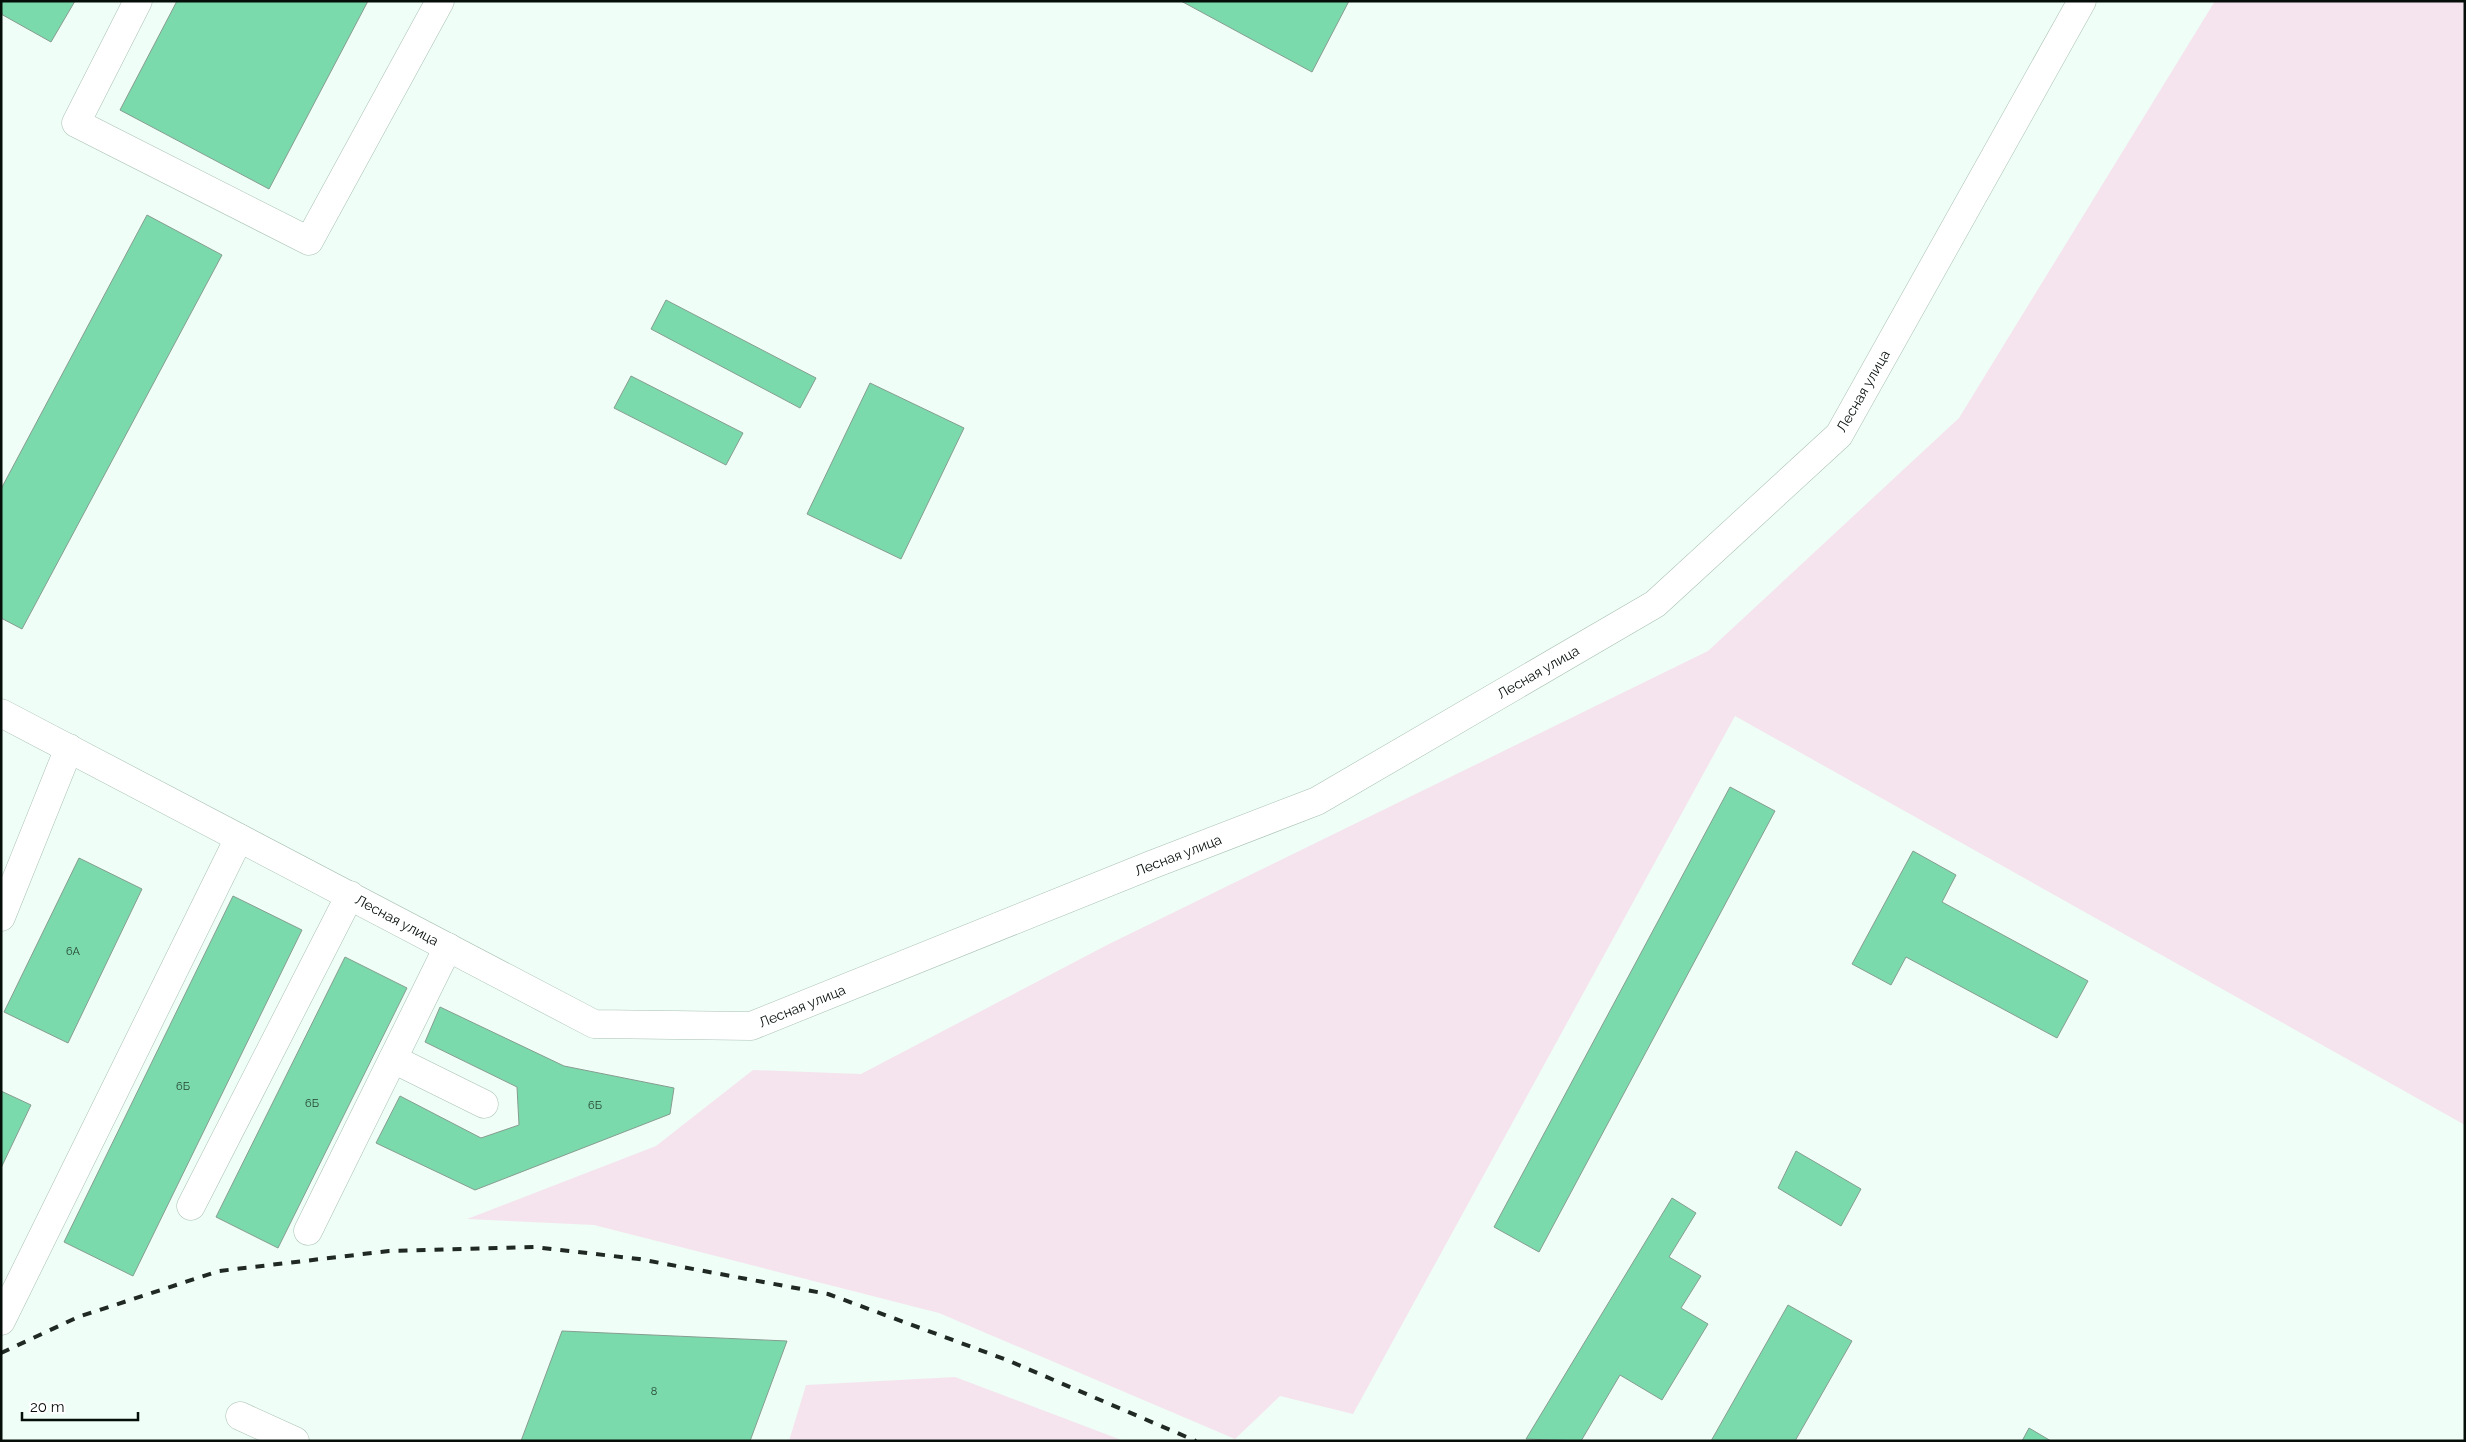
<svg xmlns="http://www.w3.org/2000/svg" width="2466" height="1442" font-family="Raleway,sans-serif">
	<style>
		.green { fill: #f5e4ee }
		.building { fill: #7bdaac; stroke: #869d91 }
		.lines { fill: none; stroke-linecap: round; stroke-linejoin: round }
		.minor-casing { stroke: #a9c1b4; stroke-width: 29 }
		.minor { stroke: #fff; stroke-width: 28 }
		.rail { stroke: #202924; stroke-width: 4; stroke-dasharray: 9 9; stroke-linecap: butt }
		.labels { text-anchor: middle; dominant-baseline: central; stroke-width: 4; stroke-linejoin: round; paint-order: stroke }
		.number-label { font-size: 11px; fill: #234132 }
		.street-label { font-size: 14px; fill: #060e0a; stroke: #fff }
	</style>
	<rect width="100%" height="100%" fill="#effef6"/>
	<g class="green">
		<polygon points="2215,1 2465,1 2465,1125 1735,716 1353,1414 1280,1396 1235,1439 939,1313 594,1225 467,1219 656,1146 753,1070 861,1074 1107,945 1708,651 1959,418"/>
		<polygon points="955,1377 1124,1441 789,1441 806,1385"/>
	</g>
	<g class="building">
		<polygon points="1,1 75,1 51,42 1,14"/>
		<polygon points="177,1 368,1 269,189 120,110"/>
		<polygon points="1181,1 1349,1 1312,72"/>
		<polygon points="147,215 222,255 22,629 1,618 1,489"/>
		<polygon points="666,300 816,378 800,408 651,329"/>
		<polygon points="631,376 743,433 726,465 614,408"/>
		<polygon points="870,383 964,428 901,559 807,514"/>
		<polygon points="1730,787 1775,811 1539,1252 1494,1227"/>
		<polygon points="1913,851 1956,875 1942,902 2088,981 2057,1038 1906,957 1891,985 1852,964"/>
		<polygon points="79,858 142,889 68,1043 4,1012"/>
		<polygon points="233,896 302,930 133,1276 64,1242"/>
		<polygon points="345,957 407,988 278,1248 216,1217"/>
		<polygon points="440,1007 564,1066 674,1088 670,1114 475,1190 376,1143 400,1096 481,1138 519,1125 517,1087 425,1042"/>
		<polygon points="1,1091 31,1105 1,1168"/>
		<polygon points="1796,1151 1861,1189 1841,1226 1778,1188"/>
		<polygon points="1672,1198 1696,1213 1669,1257 1701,1276 1681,1308 1708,1324 1662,1400 1620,1375 1581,1441 1526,1439"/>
		<polygon points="1788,1305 1852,1341 1795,1441 1711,1441"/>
		<polygon points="562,1331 787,1341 750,1441 521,1441"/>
		<polygon points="2029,1428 2051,1441 2022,1441"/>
	</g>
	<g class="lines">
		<defs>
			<g id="minor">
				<polyline points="138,1 76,123 309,241 440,1"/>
				<polyline points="1,713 594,1024 751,1026 1151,865 1317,801 1655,604 1839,435 2082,1"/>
				<polyline points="1,917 69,748"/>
				<polyline points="393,1059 484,1104"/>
				<polyline points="191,1206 350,895"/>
				<polyline points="308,1231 448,947"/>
				<polyline points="1,1321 239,838"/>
				<polyline points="240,1416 295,1441"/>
			</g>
		</defs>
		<use href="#minor" class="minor-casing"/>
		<use href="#minor" class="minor"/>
		<polyline class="rail" points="1,1353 78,1317 219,1271 389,1251 534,1247 639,1259 828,1294 1007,1360 1196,1441"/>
	</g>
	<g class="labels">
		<g class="number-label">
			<text x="73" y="951">6А</text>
			<text x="183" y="1086">6Б</text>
			<text x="312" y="1103">6Б</text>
			<text x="595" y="1105">6Б</text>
			<text x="654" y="1391">8</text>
		</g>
		<g class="street-label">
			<text transform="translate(1863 391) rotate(-60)">Лесная улица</text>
			<text transform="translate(1538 672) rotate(-30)">Лесная улица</text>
			<text transform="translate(1178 855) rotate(-21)">Лесная улица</text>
			<text transform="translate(397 920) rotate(28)">Лесная улица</text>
			<text transform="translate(802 1006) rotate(-22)">Лесная улица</text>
		</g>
	</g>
	<rect width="2466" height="1442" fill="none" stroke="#060e0a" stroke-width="5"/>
	<path d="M22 1412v8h116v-8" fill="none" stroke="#060e0a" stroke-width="2.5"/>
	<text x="30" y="1412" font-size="15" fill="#060e0a" stroke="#ffffff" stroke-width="4" paint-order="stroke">20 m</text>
</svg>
